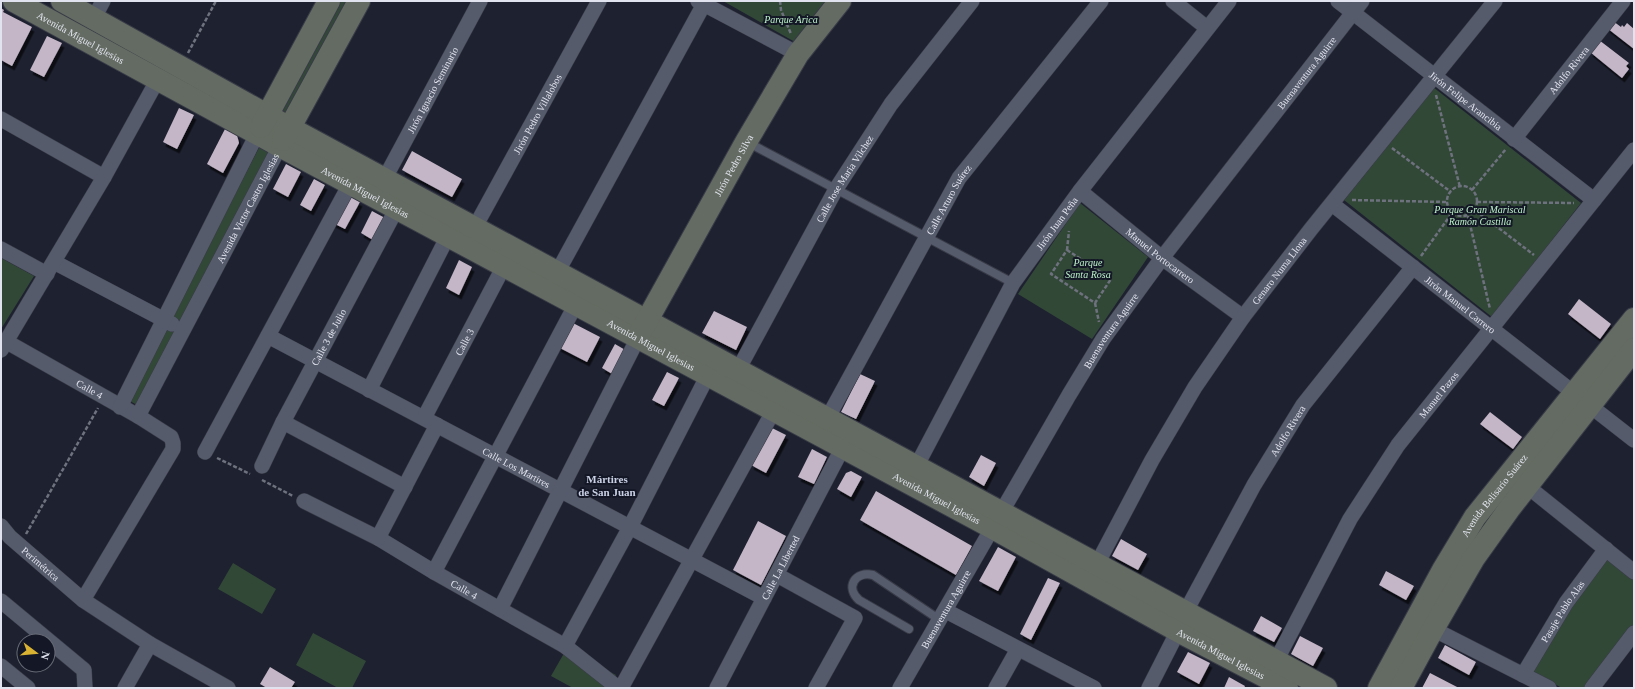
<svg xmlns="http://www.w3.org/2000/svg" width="1635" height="689" font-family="'Times New Roman',serif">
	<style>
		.green { fill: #324837 }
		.building { fill: #c4b6c7; filter: url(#shadow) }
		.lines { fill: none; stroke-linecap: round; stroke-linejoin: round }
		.lane-casing { stroke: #383b47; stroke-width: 10 }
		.street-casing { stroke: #383b47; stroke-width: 16 }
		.secondary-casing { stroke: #383b47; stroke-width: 24 }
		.path { stroke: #6e717e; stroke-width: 2.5; stroke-dasharray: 4 2; stroke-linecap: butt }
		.lane { stroke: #565b6c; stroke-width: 8 }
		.street { stroke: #565b6c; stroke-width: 15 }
		.secondary { stroke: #646b62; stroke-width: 22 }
		.labels { text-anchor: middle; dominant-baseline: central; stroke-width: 4; stroke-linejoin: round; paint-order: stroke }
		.park-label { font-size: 10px; font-style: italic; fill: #bdf2c9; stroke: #141826 }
		.street-label { font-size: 10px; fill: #e1e4ee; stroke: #141826 }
		.neighbourhood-label { font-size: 11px; font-weight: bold; fill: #ccd2e6; stroke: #141826 }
	</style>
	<defs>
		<filter id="shadow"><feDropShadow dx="2.5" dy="4.5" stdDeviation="0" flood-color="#0009"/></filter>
	</defs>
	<rect width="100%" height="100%" fill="#1e2130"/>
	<g class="green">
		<polygon points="336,1 352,1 290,116 278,109"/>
		<polygon points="723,1 828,1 795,42"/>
		<polygon points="1433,87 1581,203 1492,317 1344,200"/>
		<polygon points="262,142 272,147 139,406 128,400"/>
		<polygon points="1080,203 1148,257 1092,339 1018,294"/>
		<polygon points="1,258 34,276 1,329"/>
		<polygon points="1608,555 1634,576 1634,629 1590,688 1562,688 1531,671 1570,605"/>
		<polygon points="233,563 276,589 262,614 218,589"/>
		<polygon points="313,633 366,661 352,688 338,688 296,665"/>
		<polygon points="567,648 616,675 609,688 573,688 551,676"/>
	</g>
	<g class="building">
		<polygon points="1,8 4,10 3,12 32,27 12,66 1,60"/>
		<polygon points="1613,21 1621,27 1622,25 1624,27 1627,23 1634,29 1634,49 1607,28"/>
		<polygon points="47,36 62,43 44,77 30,70"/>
		<polygon points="1599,40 1629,63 1626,66 1629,69 1622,78 1590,52"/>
		<polygon points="179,108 194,115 177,149 163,142"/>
		<polygon points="225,129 237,135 239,143 223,173 207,164"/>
		<polygon points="412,151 462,179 452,197 402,170"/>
		<polygon points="286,164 301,172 288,197 273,189"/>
		<polygon points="314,179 325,185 311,211 300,205"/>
		<polygon points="349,196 360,202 345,229 333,223"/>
		<polygon points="372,211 385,218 373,240 361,233"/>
		<polygon points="459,260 472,267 459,295 446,288"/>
		<polygon points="1579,299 1611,324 1600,339 1568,314"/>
		<polygon points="714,311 747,327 736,350 702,333"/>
		<polygon points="571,322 600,337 587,362 558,347"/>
		<polygon points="615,344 627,351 614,375 602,368"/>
		<polygon points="667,372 679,378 664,406 652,400"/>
		<polygon points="860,374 875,381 856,419 841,412"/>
		<polygon points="1490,412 1522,437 1513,449 1480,424"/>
		<polygon points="770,427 786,435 766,473 751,465"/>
		<polygon points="812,449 827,457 814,484 798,477"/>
		<polygon points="981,455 996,463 984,486 969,477"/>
		<polygon points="851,471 862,477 851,497 837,489 846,473"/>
		<polygon points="876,491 972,546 956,575 860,520"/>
		<polygon points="758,521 786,536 761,585 733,570"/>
		<polygon points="1121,539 1147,554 1138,570 1112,556"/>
		<polygon points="998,547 1016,557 998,591 979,581"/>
		<polygon points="1386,571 1414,586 1406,600 1379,585"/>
		<polygon points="1048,578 1060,583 1031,640 1020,634"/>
		<polygon points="1261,616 1282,628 1274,642 1253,631"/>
		<polygon points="1300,636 1323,648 1313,666 1291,654"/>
		<polygon points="1445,645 1476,662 1469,675 1438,658"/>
		<polygon points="1188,652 1210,663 1199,684 1177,672"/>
		<polygon points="270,667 295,682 291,688 267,688 260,684"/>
		<polygon points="1430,673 1459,688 1422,688"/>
		<polygon points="1229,677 1245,686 1244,688 1224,688"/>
	</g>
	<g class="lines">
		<defs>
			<g id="lane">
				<polyline points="747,142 1013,283"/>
				<path d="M909 629 859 600C845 587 855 571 873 575L940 620"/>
			</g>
			<g id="street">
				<polyline points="698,1 798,54"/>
				<polyline points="1173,1 1207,28"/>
				<path id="s1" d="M1338 1 1594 200"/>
				<polyline points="94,18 103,1"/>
				<polyline points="1,119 104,177"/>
				<path id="s2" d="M1514 139 1623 1"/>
				<path id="s3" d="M385 178 480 1"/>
				<path id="s4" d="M1080 191 1162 258 1243 317"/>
				<path id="s5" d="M1332 204 1634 440"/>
				<path id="s6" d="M475 227 599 1"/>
				<polyline points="1,249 47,274"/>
				<polyline points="54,262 172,324"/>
				<polyline points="558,271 704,4"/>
				<path id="s7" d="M268 336 764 598"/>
				<path id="s8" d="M7 342 138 416 171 437 173 443V449L83 600"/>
				<polyline points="1,350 104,177 158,79"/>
				<path id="s9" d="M738 370 836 189 891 104 972 1"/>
				<polyline points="369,390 448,236"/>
				<polyline points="120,407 257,134"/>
				<path id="s10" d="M138 416 280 146"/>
				<path id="s11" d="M424 418 504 266"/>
				<path id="s12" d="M827 419 959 178 1101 1"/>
				<polyline points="283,422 405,487"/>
				<polyline points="205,452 350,184"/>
				<path id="s13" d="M262 466 283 422 397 208"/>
				<path id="s14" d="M916 467 1013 283 1080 191 1229 1"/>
				<polyline points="1527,486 1634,572"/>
				<path id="s15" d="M304 501 378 538 434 572 565 646 618 688"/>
				<path id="s16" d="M1 526 10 537 83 600 150 644 228 688"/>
				<polyline points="378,538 437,425"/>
				<path id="s17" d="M1097 564 1152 460 1195 387 1243 317 1311 229 1495 1"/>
				<polyline points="434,572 576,304"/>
				<polyline points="777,575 855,618 816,688"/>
				<polyline points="1,601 84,670 85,688"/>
				<polyline points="500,609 638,338"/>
				<polyline points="946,611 1094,688"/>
				<path id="s18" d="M1186 611 1254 485 1303 405 1413 267"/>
				<polyline points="1433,629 1549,688"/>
				<polyline points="565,646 630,527 708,375"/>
				<path id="s19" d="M1276 661 1350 519 1398 445 1634 150"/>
				<polyline points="1,666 28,688"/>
				<path id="s20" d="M1523 675 1566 603 1606 549"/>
				<polyline points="125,688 150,644"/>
				<polyline points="621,688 774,410"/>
				<path id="s21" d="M717 688 843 447"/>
				<path id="s22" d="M900 688 1069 395 1103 339 1162 258 1362 1"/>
				<polyline points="996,688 1018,649"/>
				<polyline points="1149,688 1178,631"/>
				<polyline points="1592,688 1634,633"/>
			</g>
			<g id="secondary">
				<path id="s23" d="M14 1 280 146 708 375 993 528 1178 631 1287 688"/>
				<polyline points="62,1 290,128 1326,688"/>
				<polyline points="261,127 329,1"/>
				<polyline points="283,140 359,1"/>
				<path id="s24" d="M640 333 746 142 798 54 840 1"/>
				<path id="s25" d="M1379 688 1443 570 1475 517 1634 319"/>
				<polyline points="1401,688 1433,629 1474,558 1509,509 1634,349"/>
			</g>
		</defs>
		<use href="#lane" class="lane-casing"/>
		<use href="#street" class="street-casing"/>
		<use href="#secondary" class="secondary-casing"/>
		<g class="path">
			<polyline points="780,1 781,10 791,34"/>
			<polyline points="188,53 216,1"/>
			<polyline points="1436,95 1460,187"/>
			<polyline points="1392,148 1451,192"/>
			<circle cx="1462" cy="201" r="15"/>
			<polyline points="1472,190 1506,149"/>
			<polyline points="1352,200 1447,202"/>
			<polyline points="1477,202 1574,203"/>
			<polyline points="1475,210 1534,255"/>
			<polyline points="1468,216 1490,309"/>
			<polygon points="1067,250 1111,279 1095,303 1051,274"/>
			<polyline points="1067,250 1069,231"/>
			<polyline points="1421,256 1452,213"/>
			<polyline points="1095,303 1099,322"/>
			<polyline points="217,458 250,474"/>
			<polyline points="262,480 293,496"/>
			<polyline points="26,534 98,408"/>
		</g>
		<use href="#lane" class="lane"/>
		<use href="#street" class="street"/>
		<use href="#secondary" class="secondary"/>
	</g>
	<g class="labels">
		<g class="park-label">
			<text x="791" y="19">Parque Arica</text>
			<text x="1480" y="209">Parque Gran Mariscal<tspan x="1480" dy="12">Ramón Castilla</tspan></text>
			<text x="1088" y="262">Parque<tspan x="1088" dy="12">Santa Rosa</tspan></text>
		</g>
		<g class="street-label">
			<text stroke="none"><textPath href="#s23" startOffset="76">Avenida Miguel Iglesias</textPath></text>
			<text stroke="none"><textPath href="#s2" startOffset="88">Adolfo Rivera</textPath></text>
			<text stroke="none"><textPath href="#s22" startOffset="739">Buenaventura Aguirre</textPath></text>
			<text stroke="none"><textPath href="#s3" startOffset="100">Jirón Ignacio Seminario</textPath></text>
			<text stroke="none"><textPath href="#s1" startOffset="162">Jirón Felipe Arancibia</textPath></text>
			<text stroke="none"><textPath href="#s6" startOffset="129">Jirón Pedro Villalobos</textPath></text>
			<text stroke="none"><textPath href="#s24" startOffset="192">Jirón Pedro Silva</textPath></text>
			<text stroke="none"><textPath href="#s9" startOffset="219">Calle Jose Maria Vilchez</textPath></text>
			<text stroke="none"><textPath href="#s23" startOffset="400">Avenida Miguel Iglesias</textPath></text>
			<text stroke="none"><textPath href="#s12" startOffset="251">Calle Arturo Suárez</textPath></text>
			<text stroke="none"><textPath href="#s10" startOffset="235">Avenida Victor Castro Iglesias</textPath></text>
			<text stroke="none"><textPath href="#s14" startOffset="282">Jirón Juan Peña</textPath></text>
			<text stroke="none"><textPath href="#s4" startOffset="103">Manuel Portocarrero</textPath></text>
			<text stroke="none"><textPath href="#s17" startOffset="346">Genaro Numa Llona</textPath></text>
			<text stroke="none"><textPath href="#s5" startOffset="163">Jirón Manuel Carrero</textPath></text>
			<text stroke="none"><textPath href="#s22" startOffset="415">Buenaventura Aguirre</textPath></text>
			<text stroke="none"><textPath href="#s13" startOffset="145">Calle 3 de Julio</textPath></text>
			<text stroke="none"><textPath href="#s11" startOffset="86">Calle 3</textPath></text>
			<text stroke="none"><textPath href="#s23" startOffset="724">Avenida Miguel Iglesias</textPath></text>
			<text stroke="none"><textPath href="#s8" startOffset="95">Calle 4</textPath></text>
			<text stroke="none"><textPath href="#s19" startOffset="313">Manuel Pazos</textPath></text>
			<text stroke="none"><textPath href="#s18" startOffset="207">Adolfo Rivera</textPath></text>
			<text stroke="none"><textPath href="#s7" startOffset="281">Calle Los Martires</textPath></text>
			<text stroke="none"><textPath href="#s25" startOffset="225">Avenida Belisario Suárez</textPath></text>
			<text stroke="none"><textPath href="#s23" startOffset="1048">Avenida Miguel Iglesias</textPath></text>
			<text stroke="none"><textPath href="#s16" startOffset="55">Perimétrica</textPath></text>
			<text stroke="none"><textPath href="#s21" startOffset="136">Calle La Liberted</textPath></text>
			<text stroke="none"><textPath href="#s15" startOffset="183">Calle 4</textPath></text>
			<text stroke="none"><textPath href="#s22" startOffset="91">Buenaventura Aguirre</textPath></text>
			<text stroke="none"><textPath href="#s20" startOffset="75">Pasaje Pablo Alas</textPath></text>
			<text stroke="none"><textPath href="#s23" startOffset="1372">Avenida Miguel Iglesias</textPath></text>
		</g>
		<g class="neighbourhood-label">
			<text x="607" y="479">Mártires<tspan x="607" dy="13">de San Juan</tspan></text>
		</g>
	</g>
	<rect width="1635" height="689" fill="none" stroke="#e1e4ee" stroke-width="4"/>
	<g transform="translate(36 653) rotate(106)"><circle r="19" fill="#141826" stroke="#666a76"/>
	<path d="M0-3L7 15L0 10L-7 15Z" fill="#dab333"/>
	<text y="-6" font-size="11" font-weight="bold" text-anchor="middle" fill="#e1e4ee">N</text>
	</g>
</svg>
